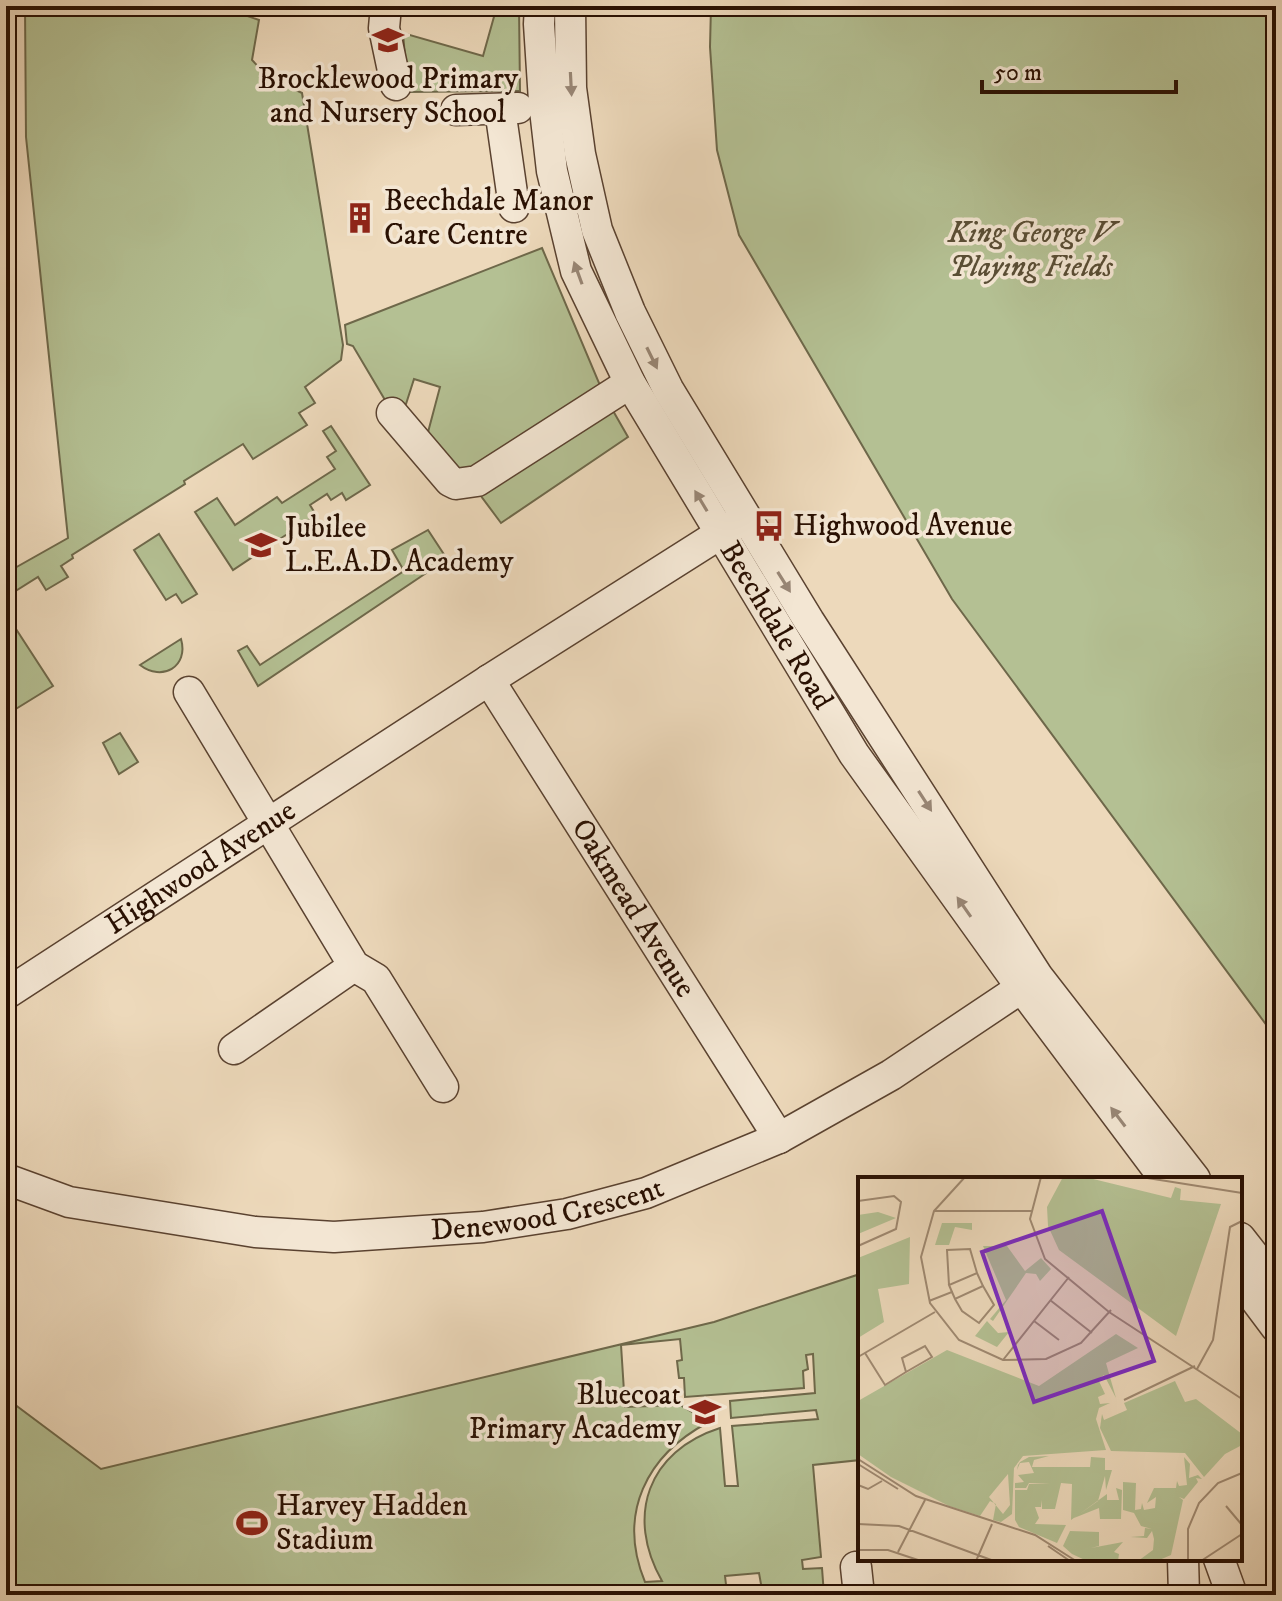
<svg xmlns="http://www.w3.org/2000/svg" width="1282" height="1601" font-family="'IM FELL DW Pica',serif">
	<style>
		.green { fill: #b4c093; stroke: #6e684a; stroke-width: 2; fill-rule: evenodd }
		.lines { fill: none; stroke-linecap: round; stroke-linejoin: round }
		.minor-casing { stroke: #5a4230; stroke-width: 33 }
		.minor { stroke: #f3e6d3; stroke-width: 30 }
		.oneway { fill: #988675 }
		.labels { text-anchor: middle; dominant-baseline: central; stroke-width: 7; stroke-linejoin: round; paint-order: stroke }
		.poi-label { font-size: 30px; fill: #291002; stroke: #f3e6d3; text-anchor: start }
		.park-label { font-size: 30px; font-style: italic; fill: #5a4e35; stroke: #f3e6d3 }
		.street-label { font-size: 30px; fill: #291002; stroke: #f3e6d3 }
		.inset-road { fill: none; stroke: #9f8971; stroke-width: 2 }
		.view { fill: #7b2cbf; fill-opacity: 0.15; stroke: #7b2cbf; stroke-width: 4 }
		.inset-edge { fill: none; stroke: #291002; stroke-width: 4 }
	</style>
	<rect width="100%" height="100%" fill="#edd9bb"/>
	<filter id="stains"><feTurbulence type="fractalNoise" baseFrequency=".0025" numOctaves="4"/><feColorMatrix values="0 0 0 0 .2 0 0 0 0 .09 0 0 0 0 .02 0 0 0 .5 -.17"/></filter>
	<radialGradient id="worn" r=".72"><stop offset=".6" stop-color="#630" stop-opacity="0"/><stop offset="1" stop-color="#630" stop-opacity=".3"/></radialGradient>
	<g class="green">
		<polygon points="25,6 219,6 259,20 252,60 267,76 302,93 343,345 341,360 305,387 315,403 299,413 307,425 253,459 243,444 184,481 185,484 72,555 73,558 61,566 68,577 46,590 38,577 6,597 6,573 68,538 26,137"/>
		<polygon points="497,6 519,6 520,91 408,92 403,33 483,56"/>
		<polygon points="711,6 1276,6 1276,1038 952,599 739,235 717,150 710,47"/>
		<polygon points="542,248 602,390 486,457 471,471 456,469 427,436 440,387 414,379 406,404 399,407 388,405 353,346 347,344 345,325"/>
		<polygon points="612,409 628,437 501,523 475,488"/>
		<polygon points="331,426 370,485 346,500 342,493 331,500 327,494 310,505 316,515 233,570 195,512 217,498 235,525 277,497 282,503 335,469 327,457 336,451 323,431"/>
		<polygon points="428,530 447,559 258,686 238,651 247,646 260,665 404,571 392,550"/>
		<polygon points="159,534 197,594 182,603 176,594 166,600 134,550"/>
		<polygon points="16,629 53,686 6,715 6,665 13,660 6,650 6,636"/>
		<path d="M181 639C189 667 162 682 140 665Z"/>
		<polygon points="120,733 138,762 119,774 103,743"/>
		<path d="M860 1274V1460L813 1465 821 1557 802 1560 803 1569 822 1568 824 1595H763L759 1573 725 1576 727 1593 710 1595H6V1398L101 1469 714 1322ZM680 1339 682 1360 677 1361 679 1378H684L685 1397 804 1388 803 1371 808 1369 806 1355 813 1354 815 1393 730 1401 731 1418 816 1410 818 1419 732 1426 738 1486H725L720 1428C648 1451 625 1516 662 1581L645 1582C617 1514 646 1455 709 1422L680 1405 625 1407 621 1345Z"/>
	</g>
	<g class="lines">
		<defs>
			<g id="minor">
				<polyline points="386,6 384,28 396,85"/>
				<path id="s1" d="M540 6 539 24 544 101 552 171 576 271 630 383 854 754 1021 987 1165 1179"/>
				<polyline points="570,6 571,88 580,154 597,230 630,312 668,389 809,621 1038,977 1195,1179"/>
				<polyline points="500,109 514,207"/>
				<polyline points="456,110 518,108"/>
				<polyline points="392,413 450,481 456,484 477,481 630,383"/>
				<path id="s2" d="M489 680 779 1138"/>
				<polyline points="189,692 354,966 376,979 443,1087"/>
				<path id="s3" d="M6 994 489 680 737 523"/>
				<polyline points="234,1049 354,966"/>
				<path id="s4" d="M6 1179 69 1202 255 1232 334 1237 483 1227 567 1214 646 1193 779 1138 891 1075 1036 978"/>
				<polyline points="1240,1238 1276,1284"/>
				<polyline points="1240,1279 1276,1327"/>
				<polyline points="1183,1559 1184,1595"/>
				<polyline points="1219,1559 1232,1595"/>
				<polyline points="856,1567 859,1595"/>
			</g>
		</defs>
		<use href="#minor" class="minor-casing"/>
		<use href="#minor" class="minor"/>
	</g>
	<defs><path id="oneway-solid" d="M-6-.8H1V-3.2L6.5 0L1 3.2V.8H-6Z" transform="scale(2)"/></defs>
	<g class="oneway">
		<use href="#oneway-solid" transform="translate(571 84) rotate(87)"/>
		<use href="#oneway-solid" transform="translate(578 273) rotate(-110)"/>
		<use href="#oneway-solid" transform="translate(652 358) rotate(64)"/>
		<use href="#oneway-solid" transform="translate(701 501) rotate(-121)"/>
		<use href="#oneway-solid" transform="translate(784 582) rotate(58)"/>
		<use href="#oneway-solid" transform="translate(925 801) rotate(57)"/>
		<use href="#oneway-solid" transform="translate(964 907) rotate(-125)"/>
		<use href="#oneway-solid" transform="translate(1118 1117) rotate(-127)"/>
	</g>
	<defs>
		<symbol id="school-bare" viewBox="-9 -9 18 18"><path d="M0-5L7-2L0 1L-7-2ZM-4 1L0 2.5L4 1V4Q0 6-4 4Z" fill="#8f2418" stroke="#f3e6d3" stroke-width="2.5" paint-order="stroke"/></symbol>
		<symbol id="building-bare" viewBox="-9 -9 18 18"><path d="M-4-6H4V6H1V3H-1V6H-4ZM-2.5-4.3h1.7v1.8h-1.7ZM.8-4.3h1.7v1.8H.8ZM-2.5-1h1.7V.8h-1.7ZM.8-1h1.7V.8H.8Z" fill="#8f2418" stroke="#f3e6d3" stroke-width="2.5" paint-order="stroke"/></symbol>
		<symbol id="bus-bare" viewBox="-9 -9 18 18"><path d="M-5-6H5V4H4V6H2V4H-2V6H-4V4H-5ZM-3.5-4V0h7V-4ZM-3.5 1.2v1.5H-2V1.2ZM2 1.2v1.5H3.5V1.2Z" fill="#8f2418" stroke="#f3e6d3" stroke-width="2.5" paint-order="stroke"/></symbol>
		<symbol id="stadium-bare" viewBox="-9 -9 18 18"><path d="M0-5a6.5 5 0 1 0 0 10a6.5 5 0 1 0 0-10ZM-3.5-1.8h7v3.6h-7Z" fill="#8f2418" stroke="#f3e6d3" stroke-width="2.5" paint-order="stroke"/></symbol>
	</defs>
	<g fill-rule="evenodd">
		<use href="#school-bare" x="366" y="18" width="44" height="44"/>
		<use href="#building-bare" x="338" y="196" width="44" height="44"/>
		<use href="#bus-bare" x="747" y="504" width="44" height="44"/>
		<use href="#school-bare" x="239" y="523" width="44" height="44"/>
		<use href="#school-bare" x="683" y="1390" width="44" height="44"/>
		<use href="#stadium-bare" x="230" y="1501" width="44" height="44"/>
	</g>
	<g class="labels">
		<g class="poi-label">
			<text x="388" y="79" text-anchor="middle">Brocklewood Primary<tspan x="388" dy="34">and Nursery School</tspan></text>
			<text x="384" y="201">Beechdale Manor<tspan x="384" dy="34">Care Centre</tspan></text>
			<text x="793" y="526">Highwood Avenue</text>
			<text x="285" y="528">Jubilee<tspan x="285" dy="34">L.E.A.D. Academy</tspan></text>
			<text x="681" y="1395" text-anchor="end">Bluecoat<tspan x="681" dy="34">Primary Academy</tspan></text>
			<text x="276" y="1506">Harvey Hadden<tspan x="276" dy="34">Stadium</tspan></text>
		</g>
		<g class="park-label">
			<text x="1031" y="233">King George V<tspan x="1031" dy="34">Playing Fields</tspan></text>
		</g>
		<g class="street-label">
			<text stroke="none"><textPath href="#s1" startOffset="676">Beechdale Road</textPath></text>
			<text stroke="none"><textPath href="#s3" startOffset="232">Highwood Avenue</textPath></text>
			<text stroke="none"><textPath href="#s2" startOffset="270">Oakmead Avenue</textPath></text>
			<text stroke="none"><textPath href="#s4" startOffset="550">Denewood Crescent</textPath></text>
		</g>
	</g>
	<g transform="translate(858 1177)">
		<rect width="384" height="384" fill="#edd9bb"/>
		<path d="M205 0H227L313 21 317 10 323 12 322 23 363 27 318 159 201 73 190 49 189 30ZM20 35 38 41 0 57V38ZM84 46H114V53L97 50 91 68H77ZM52 60 51 107 20 112 26 145 0 161V81ZM125 69H149L167 94 183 81 193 92 182 104 178 97 168 96 135 144 132 142 148 123ZM129 144 140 156 151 155 139 170 117 159ZM258 157 280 171 248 186 258 221 246 198 240 202 247 217 240 220 242 227 252 226 241 231 238 242 248 273 165 279 156 291 154 337 143 345 135 343 138 327 132 324 122 339 91 329 33 300 0 277V224L89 173 181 209ZM150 297 152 328 145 337 131 320ZM317 204 327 225 338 222 384 257V268L367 277 346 300 327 276 253 274 242 251 244 237 246 243 269 233 266 226ZM191 279 176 283 174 290H232L233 280 247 281V293H254L248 313 247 299 240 324 213 343 214 307 203 306 197 332H184V323L183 330H177L181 341 177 347 208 348 199 366 161 350 157 343V313H169L171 307H192L171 306 168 311H157V306L166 305 160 298 176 296 171 285 162 286 159 293 160 288 162 285 171 280ZM326 280 332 287 331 301 340 298 344 302 338 301 340 305 326 322 321 320 325 323 313 378 299 384H280L295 373 296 362 294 354 289 361 272 360 286 359 287 351 294 352 283 349 276 336 265 333V305L278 306 277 333 283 332 284 326 286 333 297 331 298 320 289 326 296 311H318L319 304 321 309 329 308ZM258 311 264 313 263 342H242L241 331 216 341 249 317V323H261ZM212 354 241 355V369L233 371 265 365 256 375 261 377 260 384H229L214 377 205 369Z" fill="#b4c093" fill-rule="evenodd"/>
		<path class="inset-road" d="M107 0 76 34 63 80 72 126 101 163 145 183 188 182 223 166 253 133M183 0 172 42 187 82 251 135 384 222M283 0 384 16M0 24 36 19 43 25 38 52 0 69M76 34H174M91 108 89 73 112 72 119 96M97 122 104 134 121 146 136 128 125 109M192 123 234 156M71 124 94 115 91 108 119 96 125 109 97 122 94 115M176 144 201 163M7 176 27 208 48 195 74 180 67 169 44 181 48 195M0 180 77 135M145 183 211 100M339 192 355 163 372 50 384 44M266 223 337 189M0 282 58 319 177 358 218 384M0 287 40 312M0 308 10 312 24 304M368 329 384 348M0 347 41 349 136 384M190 369 212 384M0 373H30L63 384M40 375 67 323M118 384 134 347M330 384V352L341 326 360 306 384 296M343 384 384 357"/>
		<path class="view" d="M244 34 296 184 176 225 124 75Z"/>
		<rect width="384" height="384" class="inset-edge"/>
	</g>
	<rect width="1282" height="1601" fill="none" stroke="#edd9bb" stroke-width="32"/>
	<rect x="8" y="8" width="1266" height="1585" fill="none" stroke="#291002" stroke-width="4"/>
	<rect x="16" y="16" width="1250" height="1569" fill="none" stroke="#291002" stroke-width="2"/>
	<path d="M982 80v12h194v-12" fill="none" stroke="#291002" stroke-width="4"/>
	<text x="994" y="80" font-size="24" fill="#291002" stroke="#f3e6d3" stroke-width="6" paint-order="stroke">50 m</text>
	<rect width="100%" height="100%" filter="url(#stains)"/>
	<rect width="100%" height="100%" fill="url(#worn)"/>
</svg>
